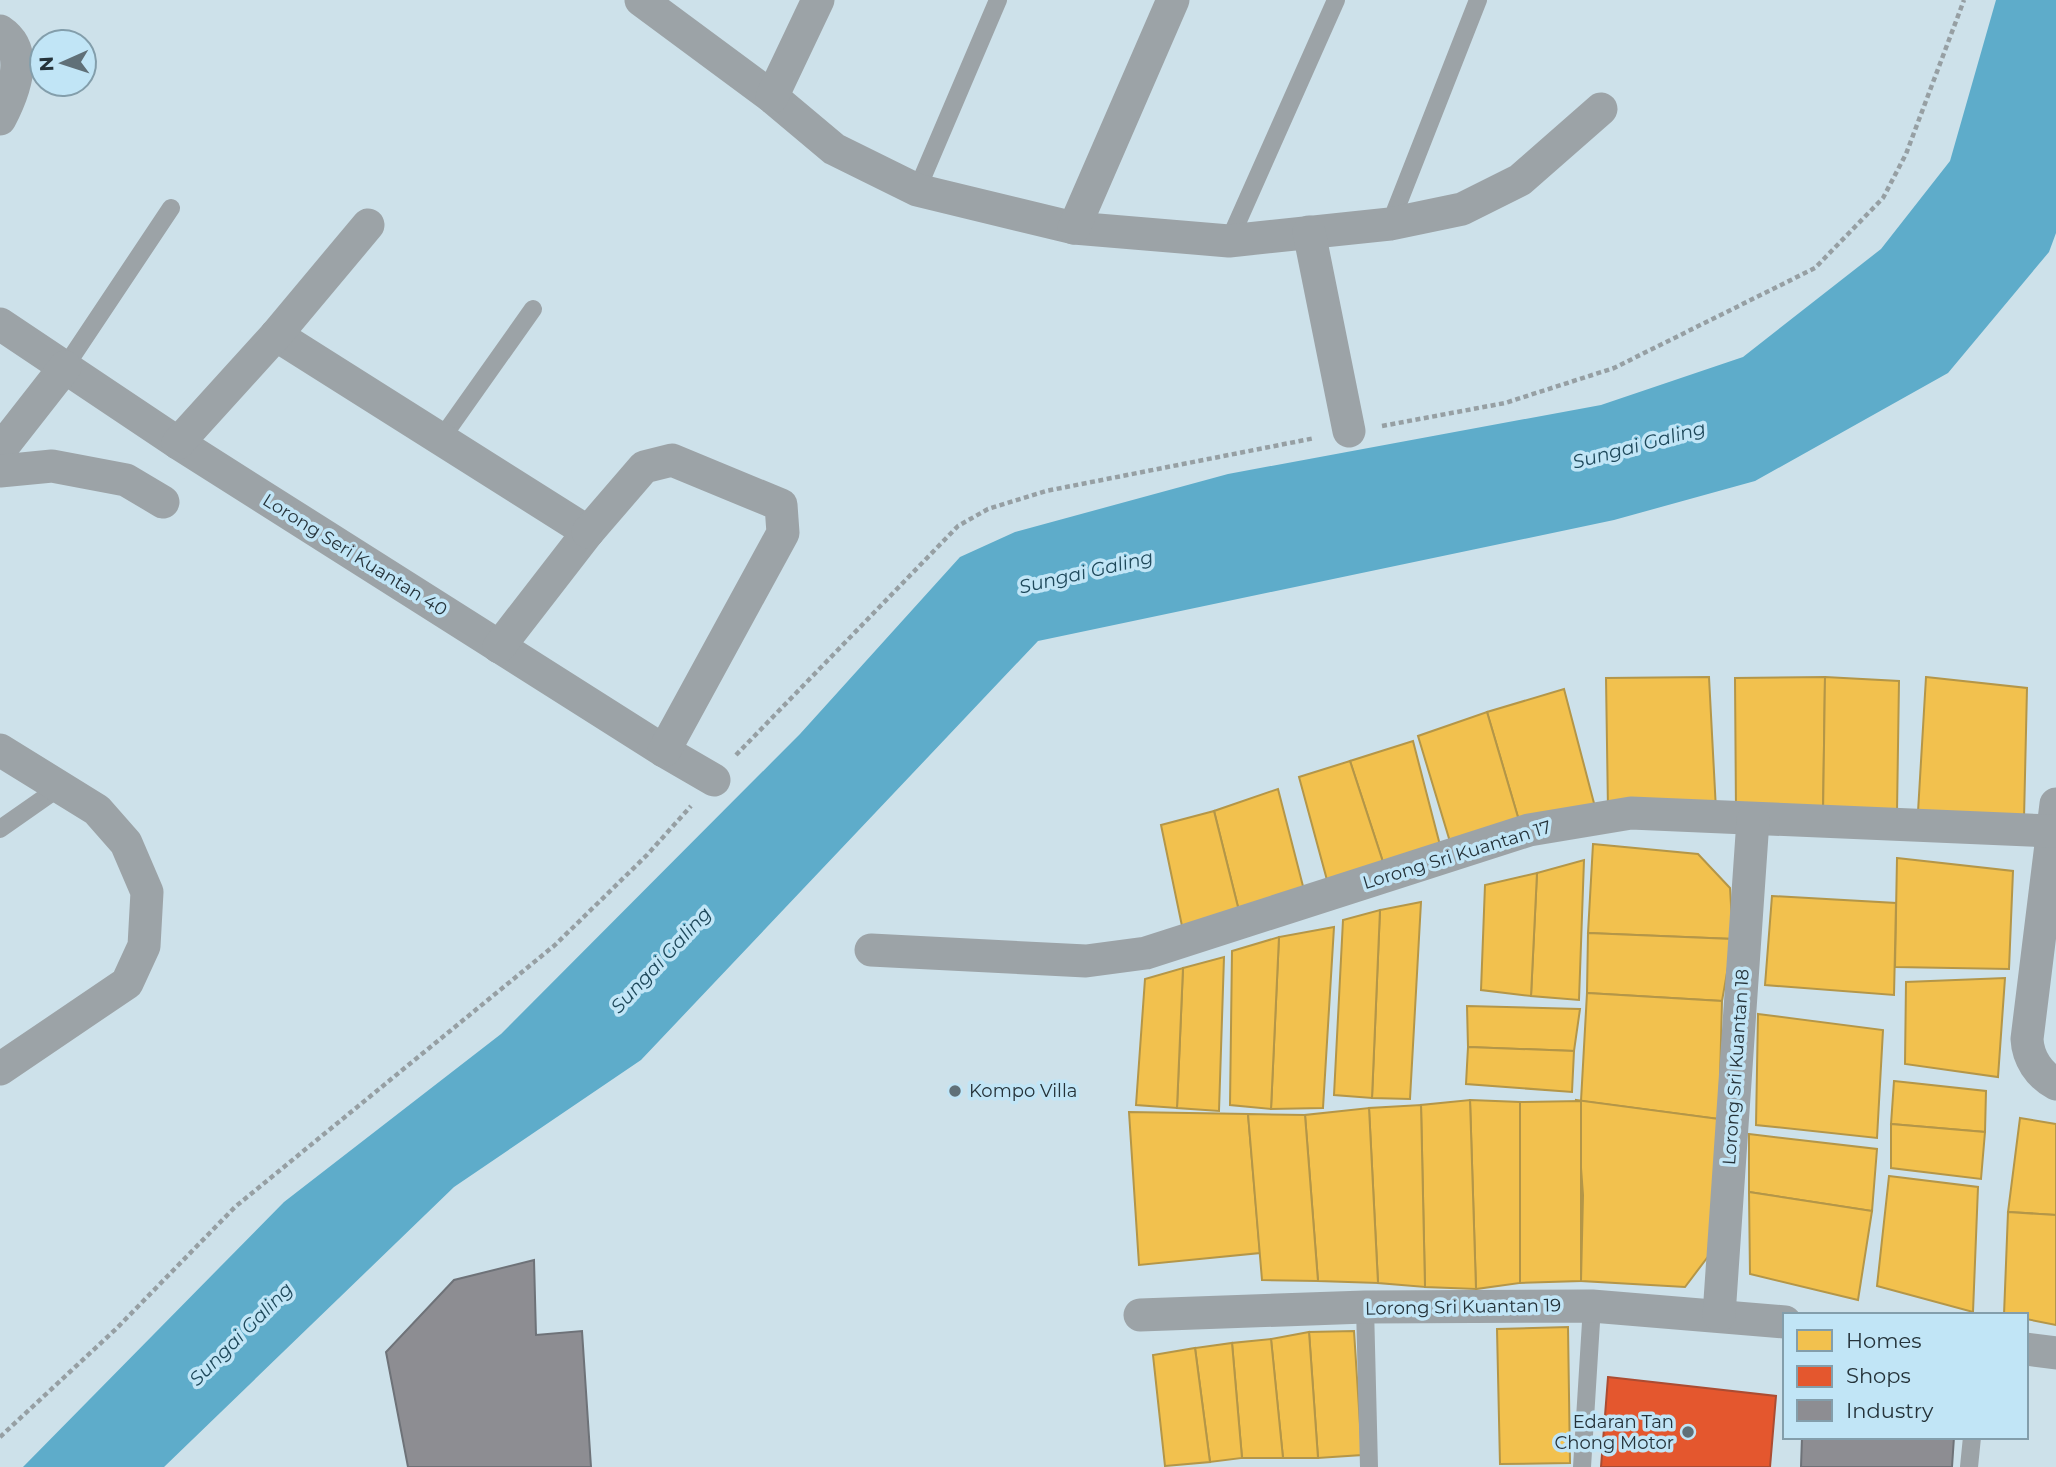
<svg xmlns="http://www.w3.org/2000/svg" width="2056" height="1467" font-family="Montserrat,sans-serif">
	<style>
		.water { fill: #5eacca }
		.homes { fill: #f2c14e; stroke: #b49648; stroke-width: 2 }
		.shops { fill: #e4572e; stroke: #ab4c32; stroke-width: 2 }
		.industry { fill: #8d8d92; stroke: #6e7278; stroke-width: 2 }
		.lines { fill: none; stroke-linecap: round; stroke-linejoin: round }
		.path { stroke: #969fa3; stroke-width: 4.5; stroke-dasharray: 5 3.5; stroke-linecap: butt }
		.service { stroke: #9ca3a7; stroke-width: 18 }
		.minor { stroke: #9ca3a7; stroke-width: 33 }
		.poi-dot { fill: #607078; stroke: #c1e5f6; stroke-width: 2.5 }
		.labels { text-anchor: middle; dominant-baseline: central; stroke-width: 7; stroke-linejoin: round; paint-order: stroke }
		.street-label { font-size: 18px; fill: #25333a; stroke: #c1e5f6 }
		.poi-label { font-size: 18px; fill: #25333a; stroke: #c1e5f6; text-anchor: start }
		.water-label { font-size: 19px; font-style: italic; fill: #1e485a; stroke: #c1e5f6 }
	</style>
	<rect width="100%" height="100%" fill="#cde1ea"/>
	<polygon class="water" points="1996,0 2056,0 2056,233 2049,252 1948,373 1755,481 1614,520 1038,641 641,1060 454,1187 164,1467 23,1467 284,1202 501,1034 800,734 960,557 1015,532 1228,474 1601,405 1743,357 1881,249 1950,161"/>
	<g class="homes">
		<polygon points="1709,677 1716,810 1608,810 1606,678"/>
		<polygon points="1825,677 1823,815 1736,812 1735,678"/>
		<polygon points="1825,677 1899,681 1897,812 1823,815"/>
		<polygon points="1926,677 2027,688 2024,819 1918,812"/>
		<polygon points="1564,689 1595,807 1520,824 1487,712"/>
		<polygon points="1487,712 1520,824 1451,845 1418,736"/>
		<polygon points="1413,741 1441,849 1384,865 1350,761"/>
		<polygon points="1350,761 1384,865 1327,880 1299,777"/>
		<polygon points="1278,789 1305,894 1239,911 1214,811"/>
		<polygon points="1214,811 1239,911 1182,926 1161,825"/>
		<polygon points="1593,844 1698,854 1730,888 1733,939 1588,933"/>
		<polygon points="1897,858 2013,871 2009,969 1895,967"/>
		<polygon points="1584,860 1579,1000 1531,996 1537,873"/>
		<polygon points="1537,873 1531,996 1481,990 1485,885"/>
		<polygon points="1772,896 1896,903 1894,995 1765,985"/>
		<polygon points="1421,902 1410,1099 1372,1098 1380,910"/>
		<polygon points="1380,910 1372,1098 1334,1095 1343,920"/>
		<polygon points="1334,927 1323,1108 1271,1109 1279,937"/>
		<polygon points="1588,933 1733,939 1722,1001 1587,993"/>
		<polygon points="1279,937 1271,1109 1230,1105 1232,951"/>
		<polygon points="1224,957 1219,1111 1177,1108 1183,968"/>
		<polygon points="1183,968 1177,1108 1136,1105 1145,979"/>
		<polygon points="2005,978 1998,1077 1905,1064 1906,982"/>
		<polygon points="1587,993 1722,1001 1719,1119 1581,1101"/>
		<polygon points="1467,1006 1580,1009 1574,1051 1468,1047"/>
		<polygon points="1758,1014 1883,1030 1877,1138 1756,1125"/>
		<polygon points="1468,1047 1574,1051 1572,1092 1466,1084"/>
		<polygon points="1894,1081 1986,1091 1985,1132 1891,1124"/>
		<polygon points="1470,1100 1520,1102 1520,1283 1476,1289"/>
		<polygon points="1470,1100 1476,1289 1425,1287 1421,1105"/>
		<polygon points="1576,1100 1719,1119 1710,1254 1685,1287 1581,1281 1583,1195"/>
		<polygon points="1581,1101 1581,1281 1520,1283 1520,1102"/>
		<polygon points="1421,1105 1425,1287 1378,1283 1369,1108"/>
		<polygon points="1369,1108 1378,1283 1318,1281 1305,1115"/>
		<polygon points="1129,1112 1248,1114 1260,1253 1139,1265"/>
		<polygon points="1248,1114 1305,1115 1318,1281 1262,1280"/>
		<polygon points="2020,1118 2056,1124 2056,1215 2008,1212"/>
		<polygon points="1891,1124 1985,1132 1981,1179 1891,1168"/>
		<polygon points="1749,1134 1877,1149 1872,1211 1749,1192"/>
		<polygon points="1889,1176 1978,1187 1973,1312 1877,1286"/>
		<polygon points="1749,1192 1872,1211 1858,1300 1750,1274"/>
		<polygon points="2008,1212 2056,1215 2056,1325 2026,1319 2026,1315 2004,1315"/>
		<polygon points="1568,1327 1570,1463 1500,1464 1497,1329"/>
		<polygon points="1354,1331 1362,1455 1318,1458 1309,1332"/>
		<polygon points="1309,1332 1318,1458 1283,1458 1271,1339"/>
		<polygon points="1271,1339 1283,1458 1242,1458 1232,1343"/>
		<polygon points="1232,1343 1242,1458 1210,1462 1195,1348"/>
		<polygon points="1195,1348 1210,1462 1165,1466 1153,1355"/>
	</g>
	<polygon class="shops" points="1608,1377 1776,1396 1770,1467 1601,1467"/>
	<g class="industry">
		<polygon points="534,1260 536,1335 582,1331 591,1467 408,1467 386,1352 454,1280"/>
		<polygon points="1802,1437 1954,1437 1952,1467 1801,1467"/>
	</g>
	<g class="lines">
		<g class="path">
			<polyline points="1382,426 1505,403 1614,368 1815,268 1883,198 1906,154 1964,0"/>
			<polyline points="736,755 958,526 988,509 1046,491 1315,438"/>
			<polyline points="0,1437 117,1328 235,1207 555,945 647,855 691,806"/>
		</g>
		<g class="service">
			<polyline points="917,190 998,0"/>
			<polyline points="1390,224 1478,0"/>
			<polyline points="1229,241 1336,0"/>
			<polyline points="65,367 171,208"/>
			<polyline points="441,439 533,309"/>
			<polyline points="0,829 60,787"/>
			<polyline points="1365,1307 1369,1467"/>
			<polyline points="1582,1467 1592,1306"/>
			<polyline points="1969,1467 1972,1437"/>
		</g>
		<g class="minor">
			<polyline points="641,0 772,97 834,149 917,190 1074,228 1229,241 1390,224 1462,209 1520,180 1601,109"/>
			<path d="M0 31C31 52 13 94 0 119"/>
			<polyline points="772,97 818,0"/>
			<polyline points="1074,228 1173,0"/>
			<polyline points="1309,232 1349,431"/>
			<polyline points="0,324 178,443 664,751 714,780"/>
			<polyline points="276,335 588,532 499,647"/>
			<polyline points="178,443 276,335 368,225"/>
			<polyline points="0,450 65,367"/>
			<polyline points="0,471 52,466 126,480 163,502"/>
			<polyline points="588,532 644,467 672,460 781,505 783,533 664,751"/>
			<polyline points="0,750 97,810 126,843 147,892 144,946 127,983 0,1069"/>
			<path d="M2056 804 2027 1039C2028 1058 2039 1075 2056 1084"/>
			<polyline points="871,950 1086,961 1146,953 1529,830 1631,813 2052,831"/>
			<polyline points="1140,1315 1365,1307 1592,1306 1785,1322"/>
			<polyline points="1719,1315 1753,820"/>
			<polyline points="2026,1349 2056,1353"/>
		</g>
	</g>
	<g class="poi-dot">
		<circle cx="955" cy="1091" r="7"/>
		<circle cx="1688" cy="1432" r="7"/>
	</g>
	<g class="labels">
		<g class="street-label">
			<text transform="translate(355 555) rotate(32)">Lorong Seri Kuantan 40</text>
			<text transform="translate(1457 855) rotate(-17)">Lorong Sri Kuantan 17</text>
			<text transform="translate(1736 1067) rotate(-86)">Lorong Sri Kuantan 18</text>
			<text transform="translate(1463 1307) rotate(-1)">Lorong Sri Kuantan 19</text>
		</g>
		<g class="poi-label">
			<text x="969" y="1091">Kompo Villa</text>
			<text x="1674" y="1422" text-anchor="end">Edaran Tan<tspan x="1674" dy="21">Chong Motor</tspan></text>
		</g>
		<g class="water-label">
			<text transform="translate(1639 445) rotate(-15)">Sungai Galing</text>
			<text transform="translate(1086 572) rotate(-13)">Sungai Galing</text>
			<text transform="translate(661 960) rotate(-47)">Sungai Galing</text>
			<text transform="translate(241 1334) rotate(-45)">Sungai Galing</text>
		</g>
	</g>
	<rect x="1783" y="1313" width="245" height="126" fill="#c1e5f6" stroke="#839eab" stroke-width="2"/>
	<rect x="1797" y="1330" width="35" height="21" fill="#f2c14e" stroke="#839eab" stroke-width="2"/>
	<text x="1846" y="1348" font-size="21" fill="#25333a">Homes</text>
	<rect x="1797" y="1366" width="35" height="21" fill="#e4572e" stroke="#839eab" stroke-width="2"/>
	<text x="1846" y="1383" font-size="21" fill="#25333a">Shops</text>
	<rect x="1797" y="1400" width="35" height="21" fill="#8d8d92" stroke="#839eab" stroke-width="2"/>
	<text x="1846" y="1418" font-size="21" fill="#25333a">Industry</text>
	<g transform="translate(63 63) rotate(267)"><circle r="33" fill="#c1e5f6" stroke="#839eab" stroke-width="2"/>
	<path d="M0-5L12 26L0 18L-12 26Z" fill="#607078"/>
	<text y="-10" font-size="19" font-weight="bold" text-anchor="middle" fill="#25333a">N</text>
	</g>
</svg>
